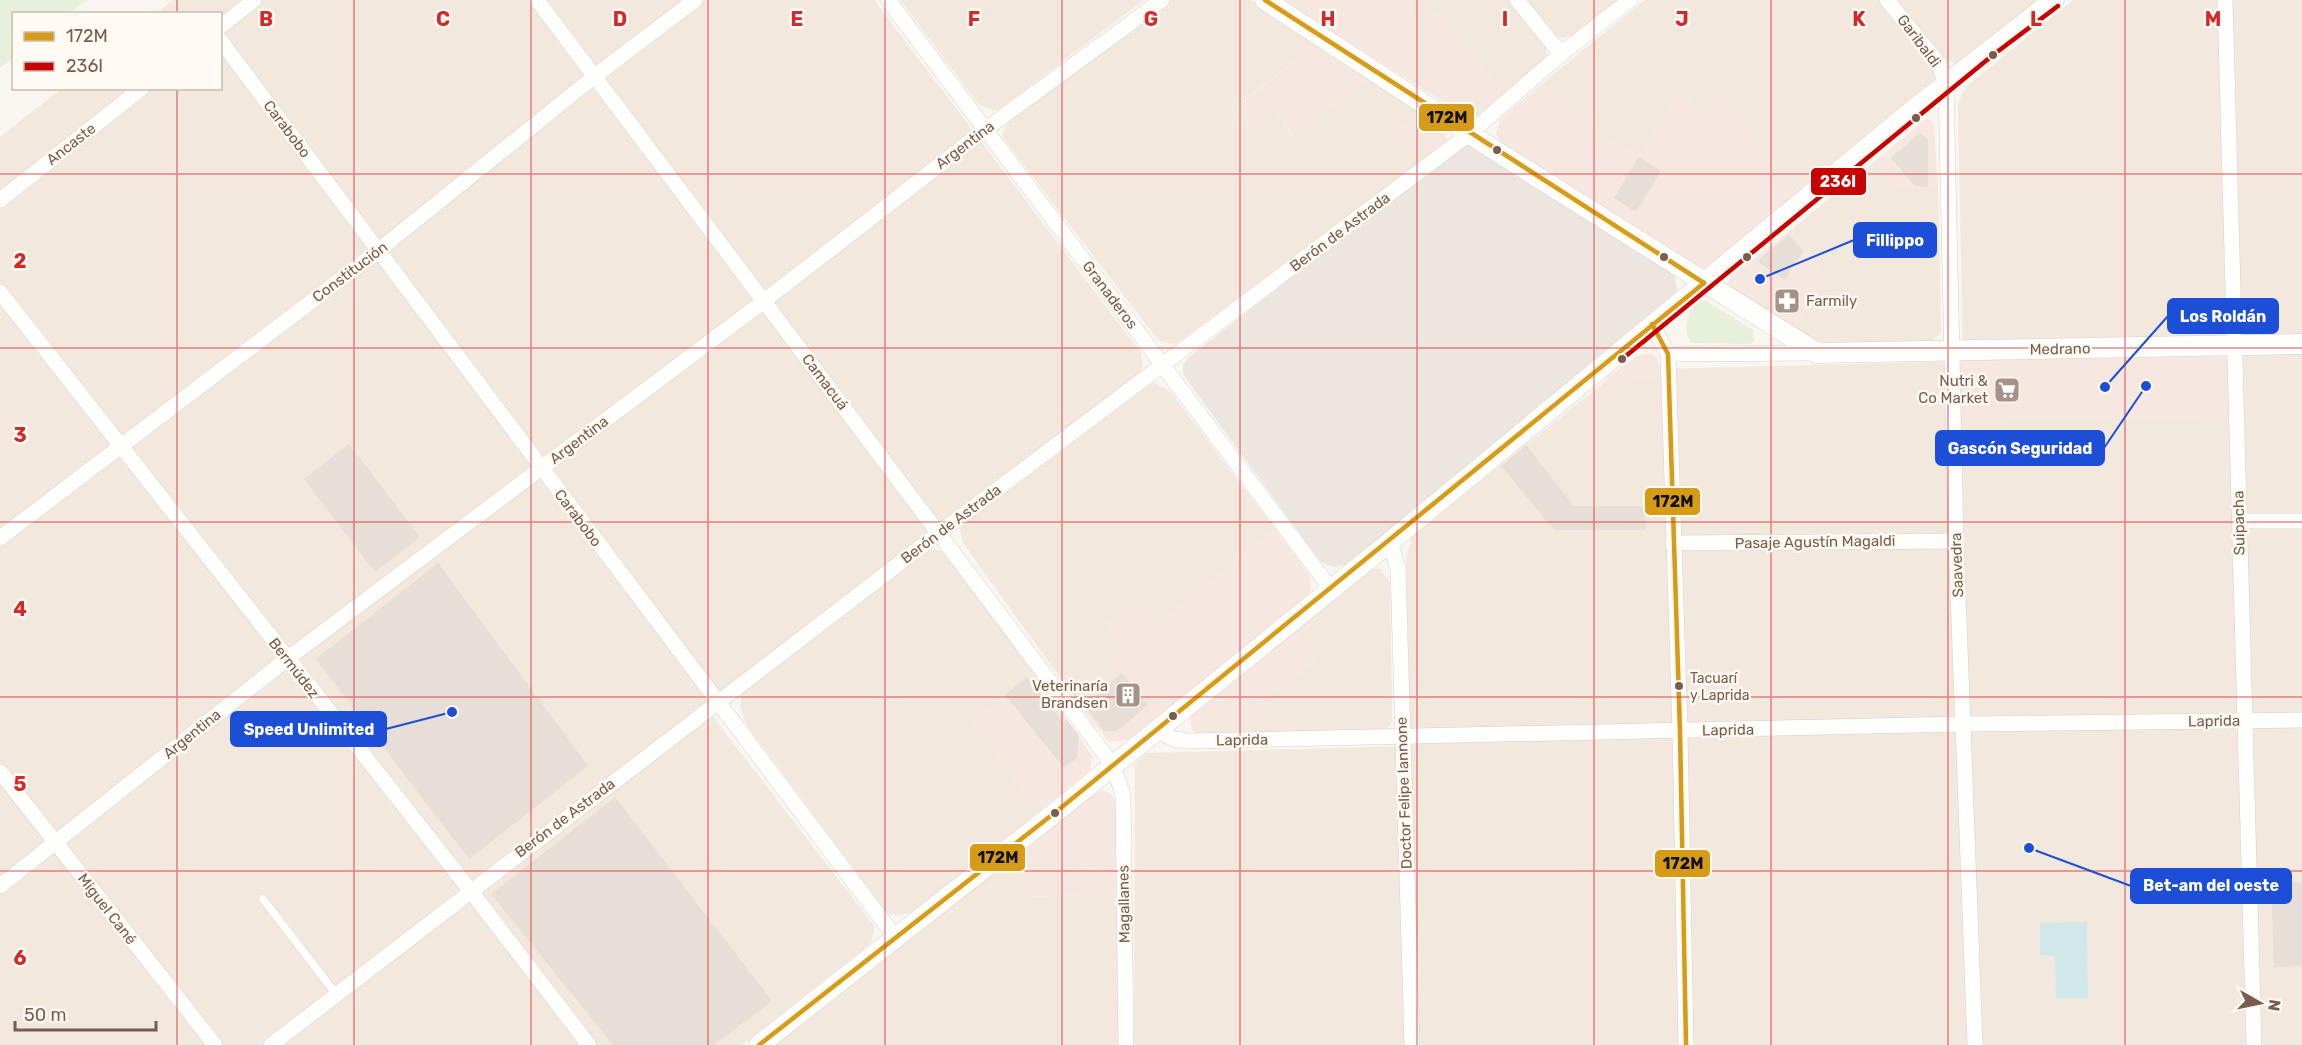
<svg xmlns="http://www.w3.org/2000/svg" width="2302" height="1045" font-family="Rubik,sans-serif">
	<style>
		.residential { fill: #f2e8de }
		.commercial { fill: #f6e8e1 }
		.industrial { fill: #ede5e0 }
		.green { fill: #e7f0db }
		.water { fill: #d0e8ea }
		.building { fill: #e6ded7 }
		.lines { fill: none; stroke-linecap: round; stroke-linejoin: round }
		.service-casing { stroke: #d7d1cb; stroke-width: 9 }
		.minor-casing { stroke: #d7d1cb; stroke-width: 16 }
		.tertiary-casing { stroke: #d7d1cb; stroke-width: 21 }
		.service { stroke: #fefefd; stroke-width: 8 }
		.minor { stroke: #fefefd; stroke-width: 15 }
		.tertiary { stroke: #fefefd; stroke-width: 20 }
		.bus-1-casing { stroke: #fffaf3; stroke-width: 9 }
		.bus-2-casing { stroke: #fffaf3; stroke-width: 9 }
		.bus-1 { stroke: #d69b17; stroke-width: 4.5 }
		.bus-2 { stroke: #c70201; stroke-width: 4.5 }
		.grid { fill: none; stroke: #d62828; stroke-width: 1.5; stroke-opacity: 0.55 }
		.bus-dot { fill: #7a5c4d; stroke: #fffaf3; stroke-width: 2 }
		.labels { text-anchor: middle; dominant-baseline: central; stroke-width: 5; stroke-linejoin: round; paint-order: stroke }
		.bus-label { font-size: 14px; fill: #7a5c4d; stroke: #fffaf3; text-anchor: start }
		.street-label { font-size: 15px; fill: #7a5c4d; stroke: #fffaf3 }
		.poi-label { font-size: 15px; fill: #7a5c4d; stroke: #fffaf3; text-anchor: end }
		.grid-label { font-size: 20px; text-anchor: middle; font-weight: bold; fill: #d62828; stroke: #fffaf3; stroke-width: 5; stroke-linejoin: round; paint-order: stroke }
		.leader { fill: none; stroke: #1d4ed8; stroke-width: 2 }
		.callout-dot { fill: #1d4ed8; stroke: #fffaf3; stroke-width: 2 }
		.callout { fill: #1d4ed8; stroke: #1d4ed8; stroke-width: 2 }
		.callout-label { font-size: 16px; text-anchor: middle; font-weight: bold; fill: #fff }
		.line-badge { stroke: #fffaf3; stroke-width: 2 }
		.badge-label { font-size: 16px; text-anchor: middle; font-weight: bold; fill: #fff }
		.pale-badge-label { font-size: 16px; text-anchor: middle; font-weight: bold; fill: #111 }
	</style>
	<rect width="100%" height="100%" fill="#f9f5f0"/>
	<g class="residential">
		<polygon points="173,0 874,0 1141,353 1143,366 1139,373 704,705 875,927 871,942 867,946 742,1045 0,1045 0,137 61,89 220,88 220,14 156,13"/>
		<polygon points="900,0 1144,0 998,110 992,110 979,105"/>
		<polygon points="1170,0 1250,0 1319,42 1239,104 1275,111 1292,136 1371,77 1423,111 1393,132 1419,162 1177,343 1171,344 1158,340 1003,138 1003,132 1009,120"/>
		<polygon points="1419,0 1510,0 1546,42 1546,58 1506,95 1439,16"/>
		<polygon points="1527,0 1619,0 1576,35 1562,38 1554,34"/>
		<polygon points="1645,0 1878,0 1929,61 1936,81 1801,198 1702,115 1682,90 1639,156 1588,129 1544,82"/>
		<polygon points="1897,0 2044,0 1962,64 1955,64 1942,56"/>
		<polygon points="2073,0 2302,0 2302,1045 1134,1045 1135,763 1147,753 1410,746 1406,558 1412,536 1637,356 1654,354 1661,369 1963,361 1958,106 1961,96 1966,87"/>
		<polygon points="1875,161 1900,189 1938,189 1941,333 1930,342 1816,342 1793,330 1827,279 1791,230"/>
		<polygon points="1155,383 1169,390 1275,529 1154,627 1135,600 1107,623 1122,646 1122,673 1081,707 963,543 960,529 964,523 1148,385"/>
		<polygon points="931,548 943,552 1034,673 972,722 1038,812 911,913 896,915 888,914 746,724 740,707 742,694"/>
		<polygon points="1374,569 1380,569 1390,582 1392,719 1390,725 1386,729 1262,734 1262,700 1317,661 1295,632 1366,571"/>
		<polygon points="1002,865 1029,897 1119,894 1120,1045 773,1045"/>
	</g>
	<g class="commercial">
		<polygon points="1282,0 1419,0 1439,16 1506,95 1477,118 1466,116"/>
		<polygon points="1319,42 1371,77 1293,136 1275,111 1254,124 1239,105"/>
		<polygon points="1544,82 1588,129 1639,156 1682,90 1702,115 1720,98 1801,198 1711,269 1696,267 1501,142 1496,134 1500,119"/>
		<polygon points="1423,111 1444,127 1447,140 1419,162 1393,132"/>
		<polygon points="1928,118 1934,124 1938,189 1900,189 1875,161"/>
		<polygon points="1791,230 1827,279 1793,330 1732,290 1728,283 1731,276"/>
		<polygon points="1648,353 1657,357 1661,379 1636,379 1618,393 1606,379 1637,356"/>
		<polygon points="2220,355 2224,361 2226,418 1961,422 1959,369 1963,361 1968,358"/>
		<polygon points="1275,529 1310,576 1311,589 1308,595 1128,740 1109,742 1081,707 1122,673 1109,657 1122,646 1107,623 1135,599 1154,627"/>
		<polygon points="1295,632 1317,661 1262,700 1262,734 1197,734 1192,731 1190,718 1194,711"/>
		<polygon points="1034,673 1093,757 1090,770 1038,812 972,722"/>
		<polygon points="1103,791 1110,793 1118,805 1119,894 1029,897 1002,865 1095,792"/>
	</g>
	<polygon class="industrial" points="1466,145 1477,147 1669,270 1675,276 1677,292 1673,301 1345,565 1333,567 1321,562 1187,380 1183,373 1183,365 1188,358 1455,150"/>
	<g class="green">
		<polygon points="0,0 87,0 70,13 14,14 13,58 0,68"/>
		<path d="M1705 300 1753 330 1754 342 1749 344 1691 343C1681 329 1688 304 1705 300Z"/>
	</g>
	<polygon class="water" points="2087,922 2088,998 2056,998 2055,956 2040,955 2040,923"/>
	<g class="building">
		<polygon points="1919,134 1928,138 1928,187 1915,186 1891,158"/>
		<polygon points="1639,156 1661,171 1636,212 1614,198"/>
		<polygon points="1789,235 1803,251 1785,280 1757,261"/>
		<polygon points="349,444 420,537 375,572 304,479"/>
		<polygon points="1526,445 1574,506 1645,506 1646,530 1554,530 1501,466"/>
		<polygon points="438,563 588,766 469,859 316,659"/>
		<polygon points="1122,673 1148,705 1117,731 1104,731 1084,705"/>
		<polygon points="1027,677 1063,722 1066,719 1079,736 1077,758 1064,768 1005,695"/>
		<polygon points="615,797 772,1001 714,1045 613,1045 491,894"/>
		<polygon points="2302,882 2302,966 2274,967 2271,883"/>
	</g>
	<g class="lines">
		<defs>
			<polyline id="service" points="263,899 336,994"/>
			<g id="minor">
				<polyline points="537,0 1113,765 1123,795 1126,1045"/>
				<polyline points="888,0 1331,589"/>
				<polyline points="1517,0 1561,54"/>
				<polyline points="1887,0 1940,65 1946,86 1956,541 1975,1045"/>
				<polyline points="2225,0 2254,1045"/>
				<polyline points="220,27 254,0"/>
				<polyline points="220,40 895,937"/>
				<polyline points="0,200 142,88"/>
				<polyline points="0,292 470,890 589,1045"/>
				<polyline points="1652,324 1668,354 1680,731 1686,1045"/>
				<polyline points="1668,354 1817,353"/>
				<polyline points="2239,521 2302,521"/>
				<polyline points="0,538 379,250 595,76 695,0"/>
				<polyline points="1390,542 1398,569 1412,1045"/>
				<polyline points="1673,543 1956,541"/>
				<polyline points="1156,730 1174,739 1189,741 1964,724 2302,720"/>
				<polyline points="0,772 215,1045"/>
				<polyline points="0,886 287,659 764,301 986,129 1162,0"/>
				<polyline points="271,1045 939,533 1469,134 1561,54 1630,0"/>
			</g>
			<g id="tertiary">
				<polyline points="1265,0 1496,151 1817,353 2302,344"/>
				<polyline points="759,1045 1057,811 1390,542 1908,114 2054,0"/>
			</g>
		</defs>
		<use href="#service" class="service-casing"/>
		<use href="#minor" class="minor-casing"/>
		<use href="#tertiary" class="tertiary-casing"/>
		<use href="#service" class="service"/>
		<use href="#minor" class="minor"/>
		<use href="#tertiary" class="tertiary"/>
		<defs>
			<g id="bus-1">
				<polyline points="1265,0 1704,283"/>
				<polyline points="1652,324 1668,354 1680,731 1686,1045"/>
				<polyline points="759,1045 1057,811 1704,283"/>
			</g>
			<polyline id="bus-2" points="1621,360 1993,55 2058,6"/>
		</defs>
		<use href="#bus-1" class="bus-1-casing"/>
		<use href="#bus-2" class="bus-2-casing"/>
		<use href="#bus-1" class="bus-1"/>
		<use href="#bus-2" class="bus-2"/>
	</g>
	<path class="grid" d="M177 0V14M354 0V1045M531 0V1045M708 0V1045M885 0V1045M1062 0V1045M1240 0V1045M1417 0V1045M1594 0V1045M1771 0V1045M1948 0V1045M2125 0V1045M177 88V1045M0 174H2302M0 348H2302M0 522H2302M0 697H2302M0 871H2302"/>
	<defs>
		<symbol id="pharmacy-square" viewBox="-11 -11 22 22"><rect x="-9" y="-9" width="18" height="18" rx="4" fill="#a69286" stroke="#fffaf3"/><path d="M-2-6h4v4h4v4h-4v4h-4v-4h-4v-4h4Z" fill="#fff"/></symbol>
		<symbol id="supermarket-square" viewBox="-11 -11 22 22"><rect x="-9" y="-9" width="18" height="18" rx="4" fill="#a69286" stroke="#fffaf3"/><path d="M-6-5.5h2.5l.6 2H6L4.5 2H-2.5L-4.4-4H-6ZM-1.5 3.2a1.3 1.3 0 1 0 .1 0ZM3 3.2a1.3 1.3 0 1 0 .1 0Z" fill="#fff"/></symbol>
		<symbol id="building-square" viewBox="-11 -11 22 22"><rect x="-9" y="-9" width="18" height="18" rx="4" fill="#a69286" stroke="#fffaf3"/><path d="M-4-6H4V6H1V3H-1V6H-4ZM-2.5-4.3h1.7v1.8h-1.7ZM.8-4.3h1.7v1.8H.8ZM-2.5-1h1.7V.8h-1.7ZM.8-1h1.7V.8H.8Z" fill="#fff"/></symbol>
	</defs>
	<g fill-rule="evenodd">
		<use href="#pharmacy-square" x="1772" y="286" width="30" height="30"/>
		<use href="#supermarket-square" x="1992" y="375" width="30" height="30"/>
		<use href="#building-square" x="1113" y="680" width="30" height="30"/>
	</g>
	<g class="bus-dot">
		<circle cx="1993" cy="55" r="5"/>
		<circle cx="1916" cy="118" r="5"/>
		<circle cx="1497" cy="150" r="5"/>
		<circle cx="1664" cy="257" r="5"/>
		<circle cx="1747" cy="257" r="5"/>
		<circle cx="1622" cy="359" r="5"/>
		<circle cx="1679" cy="686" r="5"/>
		<circle cx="1173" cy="716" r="5"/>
		<circle cx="1055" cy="813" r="5"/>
	</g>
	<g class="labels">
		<g class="bus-label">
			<text x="1690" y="678">Tacuarí<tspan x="1690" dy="17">y Laprida</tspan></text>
		</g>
		<g class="street-label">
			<text transform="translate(1919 41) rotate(53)">Garibaldi</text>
			<text transform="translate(287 129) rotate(53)">Carabobo</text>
			<text transform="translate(71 144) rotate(-38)">Ancaste</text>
			<text transform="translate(965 145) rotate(-37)">Argentina</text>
			<text transform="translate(1340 232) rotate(-37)">Berón de Astrada</text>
			<text transform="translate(350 272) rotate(-37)">Constitución</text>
			<text transform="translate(1110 295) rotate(53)">Granaderos</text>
			<text transform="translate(2060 349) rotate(-1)">Medrano</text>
			<text transform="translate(825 382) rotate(53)">Camacuá</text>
			<text transform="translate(579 440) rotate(-37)">Argentina</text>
			<text transform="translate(578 518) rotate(53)">Carabobo</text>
			<text transform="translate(2239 523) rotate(-91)">Suipacha</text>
			<text transform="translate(951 524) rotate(-37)">Berón de Astrada</text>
			<text transform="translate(1815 542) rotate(-1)">Pasaje Agustín Magaldi</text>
			<text transform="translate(1957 565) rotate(-92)">Saavedra</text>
			<text transform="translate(294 668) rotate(52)">Bermúdez</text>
			<text transform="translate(2214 721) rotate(-1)">Laprida</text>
			<text transform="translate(1728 730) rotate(-1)">Laprida</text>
			<text transform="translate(192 734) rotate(-39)">Argentina</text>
			<text transform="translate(1242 740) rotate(-1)">Laprida</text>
			<text transform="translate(1404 793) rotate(-92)">Doctor Felipe Iannone</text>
			<text transform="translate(565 818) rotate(-37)">Berón de Astrada</text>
			<text transform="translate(1124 904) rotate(-91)">Magallanes</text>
			<text transform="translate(107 909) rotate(52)">Miguel Cané</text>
		</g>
		<g class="poi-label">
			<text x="1806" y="301" text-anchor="start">Farmily</text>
			<text x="1988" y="381">Nutri &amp;<tspan x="1988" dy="17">Co Market</tspan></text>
			<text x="1108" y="686">Veterinaría<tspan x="1108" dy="17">Brandsen</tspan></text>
		</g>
	</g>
	<g class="grid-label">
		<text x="266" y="26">B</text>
		<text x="443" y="26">C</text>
		<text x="620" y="26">D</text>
		<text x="797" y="26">E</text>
		<text x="974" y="26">F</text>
		<text x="1151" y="26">G</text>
		<text x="1328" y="26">H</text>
		<text x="1505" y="26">I</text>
		<text x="1682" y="26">J</text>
		<text x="1859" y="26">K</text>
		<text x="2036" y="26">L</text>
		<text x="2213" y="26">M</text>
		<text x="20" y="268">2</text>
		<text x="20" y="442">3</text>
		<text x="20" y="616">4</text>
		<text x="20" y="791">5</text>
		<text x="20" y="965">6</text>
	</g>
	<path class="leader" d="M1760 279L1854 240M2105 387L2168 316M2146 386L2104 448M452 712L386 729M2029 848L2131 886"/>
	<g class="callout-dot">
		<circle cx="1760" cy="279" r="6"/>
		<circle cx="2105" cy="387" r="6"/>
		<circle cx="2146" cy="386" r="6"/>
		<circle cx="452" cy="712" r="6"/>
		<circle cx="2029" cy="848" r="6"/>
	</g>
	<g class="callout">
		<rect x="1854" y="223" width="82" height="34" rx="6"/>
		<rect x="2168" y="299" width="110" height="34" rx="6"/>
		<rect x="1936" y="431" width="168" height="34" rx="6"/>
		<rect x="231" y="712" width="155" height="34" rx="6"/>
		<rect x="2131" y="869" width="160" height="34" rx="6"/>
	</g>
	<g class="callout-label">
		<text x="1895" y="246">Fillippo</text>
		<text x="2223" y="322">Los Roldán</text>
		<text x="2020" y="454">Gascón Seguridad</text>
		<text x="309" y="735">Speed Unlimited</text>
		<text x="2211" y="891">Bet-am del oeste</text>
	</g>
	<g class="line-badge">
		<rect x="1418" y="103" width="57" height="29" rx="6" fill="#d69b17"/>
		<rect x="1810" y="167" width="57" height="29" rx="6" fill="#c70201"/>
		<rect x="1644" y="487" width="57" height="29" rx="6" fill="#d69b17"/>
		<rect x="969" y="843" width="57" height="29" rx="6" fill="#d69b17"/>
		<rect x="1654" y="849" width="57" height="29" rx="6" fill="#d69b17"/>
	</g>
	<g class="badge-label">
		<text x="1838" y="187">236I</text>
	</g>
	<g class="pale-badge-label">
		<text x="1447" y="123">172M</text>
		<text x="1673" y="507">172M</text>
		<text x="998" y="863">172M</text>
		<text x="1683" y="869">172M</text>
	</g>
	<rect x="12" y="12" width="210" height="78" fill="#fffaf3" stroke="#cabbb1" stroke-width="1.5"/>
	<rect x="24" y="32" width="30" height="9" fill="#d69b17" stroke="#cabbb1" stroke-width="1.5"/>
	<text x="66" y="42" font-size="18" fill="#7a5c4d">172M</text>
	<rect x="24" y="62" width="30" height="9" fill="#c70201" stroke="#cabbb1" stroke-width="1.5"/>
	<text x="66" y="72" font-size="18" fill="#7a5c4d">236I</text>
	<g transform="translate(2260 1003) rotate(99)" stroke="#fffaf3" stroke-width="4.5" paint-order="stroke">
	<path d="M0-4.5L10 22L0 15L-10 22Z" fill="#7a5c4d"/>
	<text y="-9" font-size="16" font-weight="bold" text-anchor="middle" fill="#7a5c4d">N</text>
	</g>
	<path d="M15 1021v9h141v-9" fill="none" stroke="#7a5c4d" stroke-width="3"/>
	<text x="24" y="1021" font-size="18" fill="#7a5c4d" stroke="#fffaf3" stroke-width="4.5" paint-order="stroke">50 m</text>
</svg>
